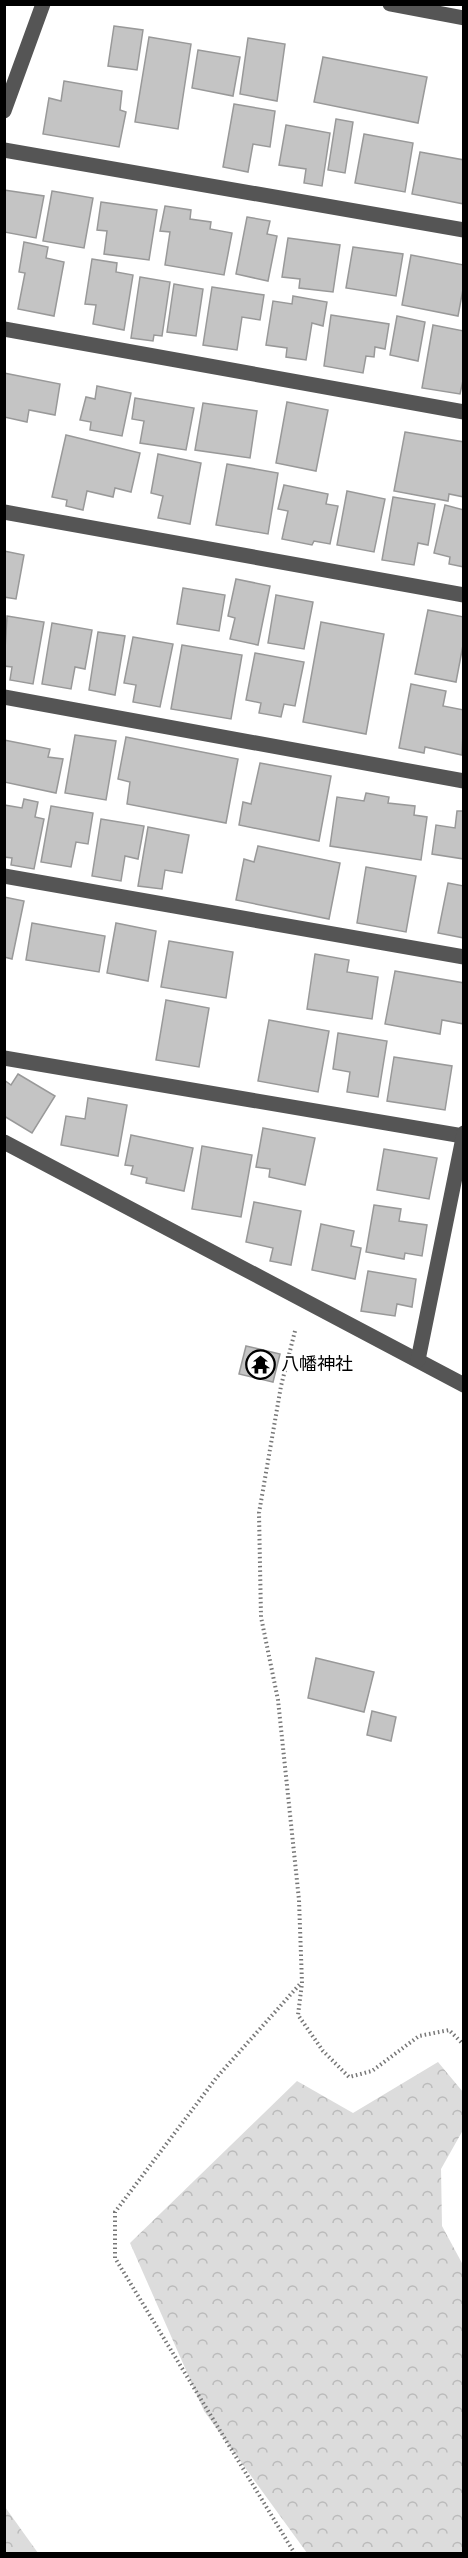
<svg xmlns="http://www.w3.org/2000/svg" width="468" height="2558" font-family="Montserrat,'Noto Sans JP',sans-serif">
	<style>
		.forest { fill: url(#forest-crowns) }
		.building { fill: #c4c4c4; stroke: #999; stroke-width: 1.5 }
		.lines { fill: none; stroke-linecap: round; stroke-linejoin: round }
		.path { stroke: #777; stroke-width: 4; stroke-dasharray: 1.5 3; stroke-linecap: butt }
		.minor { stroke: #555; stroke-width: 15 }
		.labels { text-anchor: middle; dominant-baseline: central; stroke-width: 4.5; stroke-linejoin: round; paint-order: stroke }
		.poi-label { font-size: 18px; fill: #000; stroke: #fff; text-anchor: start }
	</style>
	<defs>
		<pattern id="forest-crowns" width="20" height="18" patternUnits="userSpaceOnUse" patternTransform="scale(1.5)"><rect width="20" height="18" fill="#dcdcdc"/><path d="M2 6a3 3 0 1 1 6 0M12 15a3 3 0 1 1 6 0" fill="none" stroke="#bbb"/></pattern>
	</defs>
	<rect width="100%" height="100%" fill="#fff"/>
	<g class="forest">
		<polygon points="438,2062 463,2092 463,2130 441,2169 442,2226 463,2265 463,2553 307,2553 204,2411 130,2243 297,2081 353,2113"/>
		<polygon points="4,2507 5,2507 38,2553 5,2553"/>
	</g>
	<g class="building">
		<polygon points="114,26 143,30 137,70 108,66"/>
		<polygon points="149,37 191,44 178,129 135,122"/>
		<polygon points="248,38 285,44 277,101 240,94"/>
		<polygon points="198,50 240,57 233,96 192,88"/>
		<polygon points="323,57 427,77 418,123 314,102"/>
		<polygon points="64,81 122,91 120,110 126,112 119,147 43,134 49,98 61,101"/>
		<polygon points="234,104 275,111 270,147 253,144 248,172 223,167"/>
		<polygon points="336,119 353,122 345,173 328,170"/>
		<polygon points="286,125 330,133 322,186 304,183 306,169 279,165"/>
		<polygon points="364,134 413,143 405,192 355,183"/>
		<polygon points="420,152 464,160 464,204 412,194"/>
		<polygon points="4,190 44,196 36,238 4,232"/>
		<polygon points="52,191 93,198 84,248 43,241"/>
		<polygon points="101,202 157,210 149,260 104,254 107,231 97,230"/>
		<polygon points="165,206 191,210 190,219 211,222 210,229 232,233 224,275 165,265 170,232 160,231"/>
		<polygon points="247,217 270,221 267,234 277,236 268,281 236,274"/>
		<polygon points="288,238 340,245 333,292 299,288 300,279 282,277"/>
		<polygon points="24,242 48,247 46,258 64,262 54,316 18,309 25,273 19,272"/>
		<polygon points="353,247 403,254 396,296 346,288"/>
		<polygon points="411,255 464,265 464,284 458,316 402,305"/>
		<polygon points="92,259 117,263 116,272 133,275 124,330 93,324 96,305 85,304"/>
		<polygon points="140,277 170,282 162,336 154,335 153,341 131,338"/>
		<polygon points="174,284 203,289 196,336 167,332"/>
		<polygon points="212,287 264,295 260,320 242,317 237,350 203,345"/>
		<polygon points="293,296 327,302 323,326 312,323 306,360 286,357 287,348 266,345 273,301 292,304"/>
		<polygon points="331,315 389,324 385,349 375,347 374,357 366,356 363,373 324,366"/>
		<polygon points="397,316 425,322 418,361 390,355"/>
		<polygon points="433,325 464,331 464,376 460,394 422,388"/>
		<polygon points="4,373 60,384 55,415 29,410 27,422 4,417"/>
		<polygon points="97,386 131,393 122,436 90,430 91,422 80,420 86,397 95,399"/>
		<polygon points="135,398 194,408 186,450 140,443 144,421 132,419"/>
		<polygon points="287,402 328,410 316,471 276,463"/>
		<polygon points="203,403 257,411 250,458 195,450"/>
		<polygon points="405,432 464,442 464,497 449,494 448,501 394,491"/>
		<polygon points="66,435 140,453 131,492 115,488 113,497 87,491 83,510 66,506 67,500 52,497"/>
		<polygon points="158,454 201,463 190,524 158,518 163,496 151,493"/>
		<polygon points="227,464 278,473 268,534 216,525"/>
		<polygon points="284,485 328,494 326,504 338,506 330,544 314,541 312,545 282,539 288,511 278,509"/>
		<polygon points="347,491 385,499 374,552 337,545"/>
		<polygon points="393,497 435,504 428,545 418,543 414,565 382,560"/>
		<polygon points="445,505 464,510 464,567 449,564 450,557 434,553"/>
		<polygon points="4,551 24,555 16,599 4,597"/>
		<polygon points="236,579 270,586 258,645 230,639 235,618 228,616"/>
		<polygon points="183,588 225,595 219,631 177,624"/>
		<polygon points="276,595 313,602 304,649 268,643"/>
		<polygon points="428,610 464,617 464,640 456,682 415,674"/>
		<polygon points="7,616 44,622 33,684 10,680 12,667 4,666"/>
		<polygon points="321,622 384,634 366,734 303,722"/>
		<polygon points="52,623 92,630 85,669 75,667 71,689 42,684"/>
		<polygon points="98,632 125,636 115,695 89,690"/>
		<polygon points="133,637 173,644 160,707 133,702 136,685 124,683"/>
		<polygon points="182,645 242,655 231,719 171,709"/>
		<polygon points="255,653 304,662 295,706 284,704 281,717 259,713 261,703 246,700"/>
		<polygon points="411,684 446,691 443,706 464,710 462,755 425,747 424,753 399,748"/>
		<polygon points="75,735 116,741 106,800 65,793"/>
		<polygon points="126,737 238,759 226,823 127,804 130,782 118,779"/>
		<polygon points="4,740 50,749 48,757 63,759 56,793 4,782"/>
		<polygon points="260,763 331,776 319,841 239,825 243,802 251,804"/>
		<polygon points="366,793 389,797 388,803 415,806 414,815 427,817 421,860 330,846 337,797 364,801"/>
		<polygon points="24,799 38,802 35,817 44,819 34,869 11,865 12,858 4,857 4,805 22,808"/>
		<polygon points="51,806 93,813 88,844 76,842 71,867 41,862"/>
		<polygon points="457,811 464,811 464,859 432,854 436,825 455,828"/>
		<polygon points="101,819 144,826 138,859 125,856 121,881 92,876"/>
		<polygon points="148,827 189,835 182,873 165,870 162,889 138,886"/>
		<polygon points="258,846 340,863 329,919 236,900 244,859 254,862"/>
		<polygon points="366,867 416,876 406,932 357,923"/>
		<polygon points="448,883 464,886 464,938 438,933"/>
		<polygon points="4,897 24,901 12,959 4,957"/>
		<polygon points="32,923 105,936 99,972 26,960"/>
		<polygon points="116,923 156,931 148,981 107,973"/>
		<polygon points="169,941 233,952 226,998 161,987"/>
		<polygon points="315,954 349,960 347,972 378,977 372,1019 307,1009"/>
		<polygon points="395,971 464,983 464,1024 442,1020 440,1034 385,1024"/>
		<polygon points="166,1000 209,1008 199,1067 156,1060"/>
		<polygon points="269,1020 329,1031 318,1092 258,1081"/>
		<polygon points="338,1033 387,1041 378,1097 347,1092 350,1072 333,1069"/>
		<polygon points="394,1057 452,1066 445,1110 387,1101"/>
		<polygon points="18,1074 55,1096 32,1133 4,1116 4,1080 11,1085"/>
		<polygon points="88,1098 127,1105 118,1156 61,1145 66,1116 85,1119"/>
		<polygon points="263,1128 315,1138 305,1185 269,1177 270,1169 256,1167"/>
		<polygon points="131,1135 193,1148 184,1191 146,1183 147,1178 131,1174 133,1166 125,1165"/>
		<polygon points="202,1146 252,1155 241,1217 192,1209"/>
		<polygon points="384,1149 437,1158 429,1199 377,1190"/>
		<polygon points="254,1202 301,1211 291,1265 270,1261 273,1248 246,1242"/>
		<polygon points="374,1205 401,1209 399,1221 427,1225 422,1256 405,1253 404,1259 366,1252"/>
		<polygon points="321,1224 354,1231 351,1246 361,1248 355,1279 312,1270"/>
		<polygon points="368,1271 416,1279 412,1307 397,1304 395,1316 361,1311"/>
		<polygon points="246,1346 280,1354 273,1382 239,1374"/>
		<polygon points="316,1658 374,1672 364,1712 308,1698"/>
		<polygon points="372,1711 396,1717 391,1741 367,1735"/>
	</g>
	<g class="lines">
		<g class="path">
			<polyline points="295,1331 281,1386 259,1513 261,1617 278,1700 299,1900 302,1983 298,2015 323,2051 349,2077 372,2071 419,2036 449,2030 464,2045"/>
			<polyline points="295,2554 115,2258 115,2212 217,2077 300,1984"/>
		</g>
		<g class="minor">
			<polyline points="390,4 464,18"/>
			<polyline points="4,111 43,4"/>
			<polyline points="4,150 464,230"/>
			<polyline points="4,329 464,412"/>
			<polyline points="4,512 464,595"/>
			<polyline points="4,697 464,781"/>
			<polyline points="4,876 464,957"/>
			<polyline points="4,1058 463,1136"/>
			<polyline points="4,1142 464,1385"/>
			<polyline points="418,1360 464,1133"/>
		</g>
	</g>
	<defs>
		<symbol id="temple-ring" viewBox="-11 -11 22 22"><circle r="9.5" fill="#fff" stroke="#000" stroke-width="1.5"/><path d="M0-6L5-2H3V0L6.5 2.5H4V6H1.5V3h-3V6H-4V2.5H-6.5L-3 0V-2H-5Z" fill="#000"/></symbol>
	</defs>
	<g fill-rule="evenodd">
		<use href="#temple-ring" x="244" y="1348" width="33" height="33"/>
	</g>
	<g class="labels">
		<g class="poi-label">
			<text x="281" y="1364">八幡神社</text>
		</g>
	</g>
	<rect width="468" height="2558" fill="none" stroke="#000000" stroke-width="12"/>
</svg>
